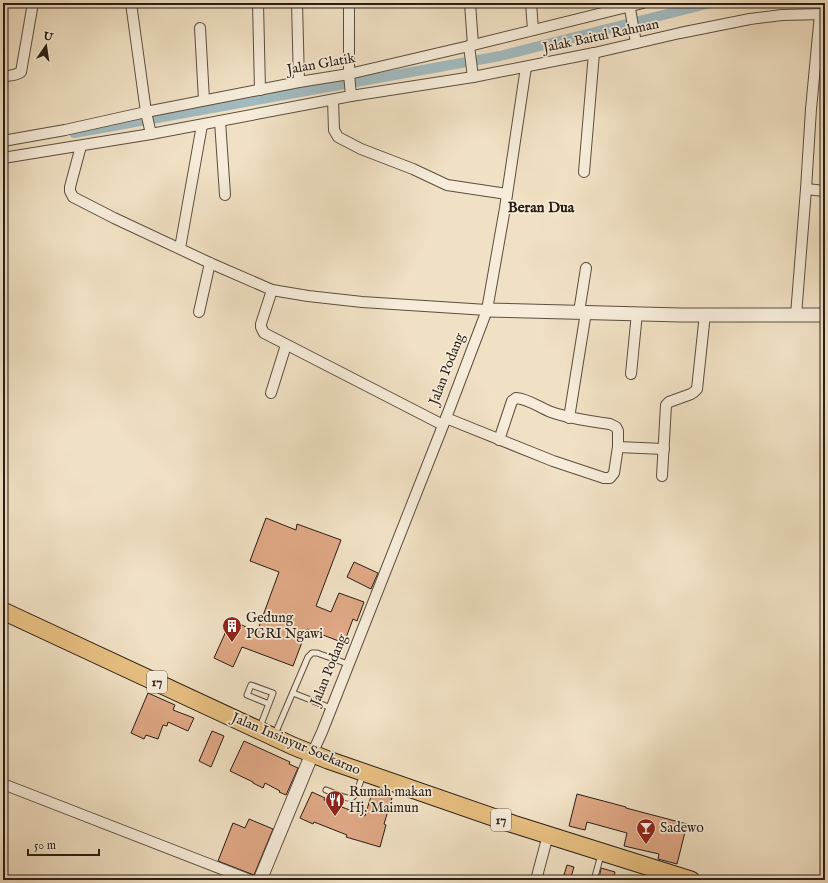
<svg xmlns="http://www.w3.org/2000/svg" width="828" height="883" font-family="'IM FELL English',serif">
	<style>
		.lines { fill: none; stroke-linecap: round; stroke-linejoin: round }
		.canal { stroke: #a1babf; stroke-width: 10 }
		.building { fill: #e0a886; stroke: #281d15 }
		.service-casing { stroke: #5a4e41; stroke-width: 7 }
		.minor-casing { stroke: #5a4e41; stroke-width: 12 }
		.tertiary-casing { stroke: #5a4e41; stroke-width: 15 }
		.trunk-casing { stroke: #281d15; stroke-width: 19 }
		.service { stroke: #f6ecd9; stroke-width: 5 }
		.minor { stroke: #f6ecd9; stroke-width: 10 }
		.tertiary { stroke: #f6ecd9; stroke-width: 13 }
		.trunk { stroke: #e8c082; stroke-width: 17 }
		.labels { text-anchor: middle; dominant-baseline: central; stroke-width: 3.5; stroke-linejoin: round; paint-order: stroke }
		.shield { fill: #f6ecd9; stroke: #665b50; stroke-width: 1 }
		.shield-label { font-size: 13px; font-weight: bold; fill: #281d15 }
		.street-label { font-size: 14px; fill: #281d15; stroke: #f6ecd9 }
		.poi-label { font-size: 14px; fill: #281d15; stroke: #f6ecd9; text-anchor: start }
		.neighbourhood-label { font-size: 15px; font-weight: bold; fill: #281d15; stroke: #f6ecd9 }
	</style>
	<rect width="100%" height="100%" fill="#f1e1c4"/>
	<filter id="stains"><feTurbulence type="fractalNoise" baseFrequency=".005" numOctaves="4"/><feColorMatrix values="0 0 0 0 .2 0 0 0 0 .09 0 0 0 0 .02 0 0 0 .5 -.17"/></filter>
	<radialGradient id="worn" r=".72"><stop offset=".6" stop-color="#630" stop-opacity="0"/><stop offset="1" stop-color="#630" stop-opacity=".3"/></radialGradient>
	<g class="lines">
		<polyline class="canal" points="74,133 500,56 711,3"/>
	</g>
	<g class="building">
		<polygon points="266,518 296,530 297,524 341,540 316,606 331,612 339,593 364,602 357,621 353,619 344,643 307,629 293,666 242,647 233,667 214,658 231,620 257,632 279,572 250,561"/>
		<polygon points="354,562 378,573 371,589 347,577"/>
		<polygon points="148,693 175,705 173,710 194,718 188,731 168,722 167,726 163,725 158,739 146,735 144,739 131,733"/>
		<polygon points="212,731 224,736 211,767 199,761"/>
		<polygon points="244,741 290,762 289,764 298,768 286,795 279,792 280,791 265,783 263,788 253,783 253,782 230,771"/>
		<polygon points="312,792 325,798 324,800 365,816 372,793 392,798 384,824 386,825 380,847 346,837 347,835 314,822 313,824 300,818"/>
		<polygon points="577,794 626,807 626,808 687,824 677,864 658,859 659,854 624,846 627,833 587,822 585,830 569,826"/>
		<polygon points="249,819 273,829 254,875 218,861 233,823 245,828"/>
		<polygon points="567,865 574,867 571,877 564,875"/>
		<polygon points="601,868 615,872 613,880 604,880 599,879"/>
	</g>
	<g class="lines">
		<defs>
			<g id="service">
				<polyline points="293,693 331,708"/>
				<polyline points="260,727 273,693 251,685 247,695 269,704"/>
				<polyline points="275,734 308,657 312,653 317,653 348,664"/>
				<path d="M326 790C355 802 353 804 363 774"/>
				<polyline points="594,880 601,855"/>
			</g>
			<g id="minor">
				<polyline points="131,3 146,112 151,134"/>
				<polyline points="258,3 260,90"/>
				<polyline points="297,3 299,82"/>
				<polyline points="349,3 349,74 351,96"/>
				<polyline points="470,3 473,45"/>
				<polyline points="531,3 533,30"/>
				<polyline points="629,3 636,43"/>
				<polyline points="200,28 204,100"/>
				<polyline points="469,46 473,77"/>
				<path d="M3 77C10 75 15 76 21 72L33 3"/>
				<polyline points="333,100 334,130 338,137 361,149 413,169 447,185 507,194"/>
				<polyline points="220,121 225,195"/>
				<polyline points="3,141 65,130 146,112 299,82 349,74 469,46 643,3"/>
				<polyline points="81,146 70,187 70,191 73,197 114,218 210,263 272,290 308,296 362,302 487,310"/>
				<polyline points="3,158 151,134 351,96 473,77 594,53 680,33 750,19 782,15 825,14"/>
				<polyline points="584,172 594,53"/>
				<polyline points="806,189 825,191"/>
				<polyline points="180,248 202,125"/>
				<polyline points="272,290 261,324 261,327 264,333 443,425"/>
				<polyline points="199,312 210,263"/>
				<polyline points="579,312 586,268"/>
				<polyline points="796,315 806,189 811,109 820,14"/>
				<polyline points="631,374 637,313"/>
				<polyline points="271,393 286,345"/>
				<polyline points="446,418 553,461 604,478 610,478 614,473 618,447 664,449"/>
				<polyline points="569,418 586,312"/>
				<path d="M499 440 512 401 516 398C529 399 540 408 551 412 571 419 590 421 610 424L616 427 618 431V447"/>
				<polyline points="662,476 666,405 669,402 691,394 694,392 697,389 705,314"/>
				<polyline points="312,754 322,732 446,418 487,310 505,208 526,67"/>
				<polyline points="3,784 250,880"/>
				<polyline points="536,880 548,835"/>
			</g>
			<g id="tertiary">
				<polyline points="487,310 681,315 825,315"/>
				<polyline points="260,880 312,754"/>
			</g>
			<polyline id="trunk" points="3,611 293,746 328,760 513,824 691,880"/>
		</defs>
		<use href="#service" class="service-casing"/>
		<use href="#minor" class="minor-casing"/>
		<use href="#tertiary" class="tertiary-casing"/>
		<use href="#trunk" class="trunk-casing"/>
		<use href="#service" class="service"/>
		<use href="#minor" class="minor"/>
		<use href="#tertiary" class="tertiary"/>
		<use href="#trunk" class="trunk"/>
	</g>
	<defs>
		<symbol id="building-pin" viewBox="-11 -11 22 30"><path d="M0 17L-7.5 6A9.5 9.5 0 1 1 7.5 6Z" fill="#8f2418" stroke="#f6ecd9"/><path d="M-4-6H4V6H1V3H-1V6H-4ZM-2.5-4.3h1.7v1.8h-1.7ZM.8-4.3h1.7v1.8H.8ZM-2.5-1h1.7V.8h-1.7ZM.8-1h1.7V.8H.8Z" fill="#fff"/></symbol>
		<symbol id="restaurant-pin" viewBox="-11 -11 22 30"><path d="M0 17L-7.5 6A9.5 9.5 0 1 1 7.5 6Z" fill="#8f2418" stroke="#f6ecd9"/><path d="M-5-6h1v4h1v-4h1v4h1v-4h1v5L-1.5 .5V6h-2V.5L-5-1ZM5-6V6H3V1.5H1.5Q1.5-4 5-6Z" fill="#fff"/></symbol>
		<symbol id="bar-pin" viewBox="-11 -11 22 30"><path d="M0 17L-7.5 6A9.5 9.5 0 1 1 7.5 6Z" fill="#8f2418" stroke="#f6ecd9"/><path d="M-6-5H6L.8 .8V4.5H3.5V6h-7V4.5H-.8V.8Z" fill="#fff"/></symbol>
	</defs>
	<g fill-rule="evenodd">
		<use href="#building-pin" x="221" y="615" width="22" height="30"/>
		<use href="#restaurant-pin" x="324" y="789" width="22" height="30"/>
		<use href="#bar-pin" x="635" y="817" width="22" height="30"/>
	</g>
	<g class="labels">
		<g class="shield">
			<rect x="147" y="671" width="20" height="22" rx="3"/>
			<rect x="491" y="809" width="20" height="22" rx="3"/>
		</g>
		<g class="shield-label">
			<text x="157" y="682">17</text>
			<text x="501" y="820">17</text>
		</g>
		<g class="street-label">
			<text transform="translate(601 36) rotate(-12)">Jalak Baitul Rahman</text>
			<text transform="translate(321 64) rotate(-10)">Jalan Glatik</text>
			<text transform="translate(447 369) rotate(-69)">Jalan Podang</text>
			<text transform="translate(329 670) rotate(-68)">Jalan Podang</text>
			<text transform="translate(296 744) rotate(23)">Jalan Insinyur Soekarno</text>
		</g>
		<g class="poi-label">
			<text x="246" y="618">Gedung<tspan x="246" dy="16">PGRI Ngawi</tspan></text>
			<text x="349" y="792">Rumah makan<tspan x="349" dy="16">Hj. Maimun</tspan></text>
			<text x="660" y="828">Sadewo</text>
		</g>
		<g class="neighbourhood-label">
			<text x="541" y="207">Beran Dua</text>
		</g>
	</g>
	<rect width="828" height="883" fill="none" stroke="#f1e1c4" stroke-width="16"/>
	<rect x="4" y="4" width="820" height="875" fill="none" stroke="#281d15" stroke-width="2"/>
	<rect x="8" y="8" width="812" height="867" fill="none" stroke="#281d15"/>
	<g transform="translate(46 46) rotate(13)" stroke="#f6ecd9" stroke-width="3" paint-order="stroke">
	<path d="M0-3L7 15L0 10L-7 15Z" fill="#281d15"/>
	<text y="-6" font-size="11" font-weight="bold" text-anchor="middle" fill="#281d15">U</text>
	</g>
	<path d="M28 849v6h71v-6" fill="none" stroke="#281d15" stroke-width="2"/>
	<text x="34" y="849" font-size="12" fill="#281d15" stroke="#f6ecd9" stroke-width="3" paint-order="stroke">50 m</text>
	<rect width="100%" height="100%" filter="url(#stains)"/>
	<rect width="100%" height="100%" fill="url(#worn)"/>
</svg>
